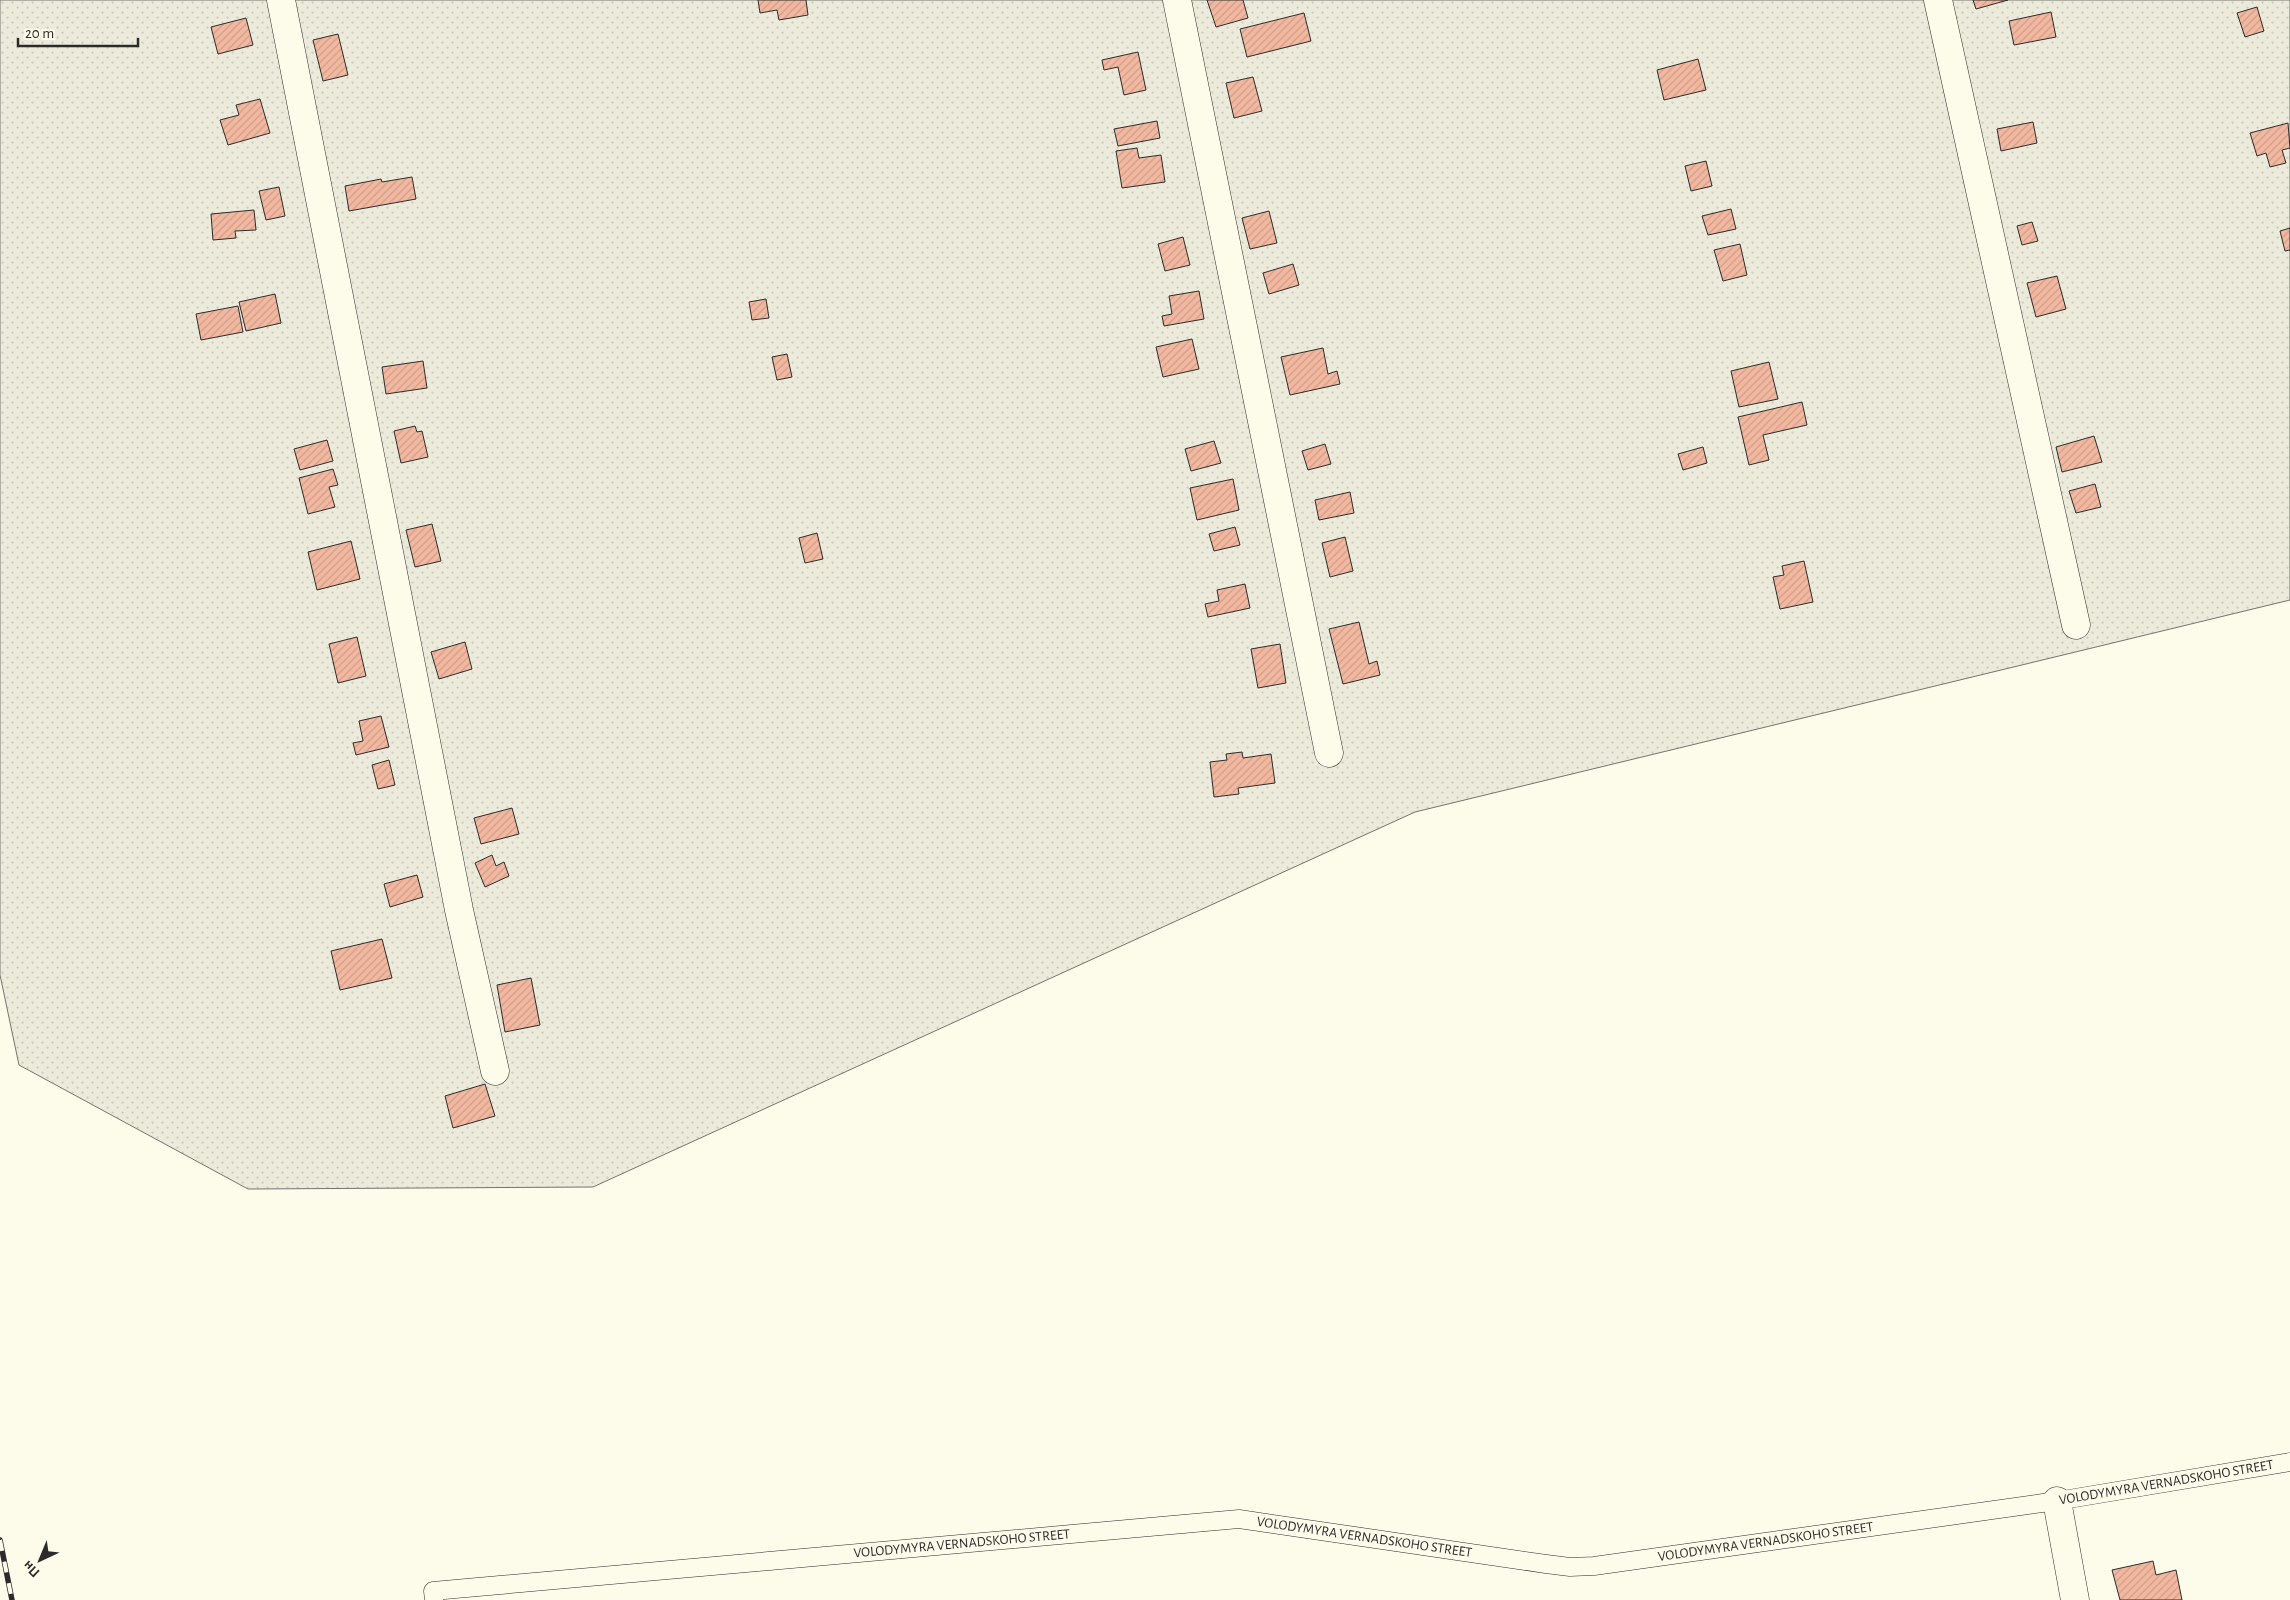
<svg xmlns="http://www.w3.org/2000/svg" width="2290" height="1600" font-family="'Alegreya Sans',sans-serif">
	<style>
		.garden { fill: url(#garden-dots); stroke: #74746e }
		.building { fill: url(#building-hatch); stroke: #2b2b2b }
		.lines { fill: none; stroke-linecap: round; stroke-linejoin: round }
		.lane-casing { stroke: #2b2b2b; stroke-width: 19 }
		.street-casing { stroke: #2b2b2b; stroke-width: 29 }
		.lane { stroke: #fdfbea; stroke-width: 18 }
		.street { stroke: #fdfbea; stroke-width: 28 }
		.rail-casing { stroke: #2b2b2b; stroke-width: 5.5 }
		.rail { stroke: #fdfbea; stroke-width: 4; stroke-dasharray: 11; stroke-linecap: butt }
		.labels { text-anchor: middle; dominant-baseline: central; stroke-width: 4; stroke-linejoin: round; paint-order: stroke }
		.street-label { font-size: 14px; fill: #2b2b2b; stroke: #fdfbea }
	</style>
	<defs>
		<pattern id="garden-dots" width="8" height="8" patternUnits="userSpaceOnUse" patternTransform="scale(1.25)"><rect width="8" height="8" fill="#ecebdb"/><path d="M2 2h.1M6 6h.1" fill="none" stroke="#cbcabc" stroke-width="1.8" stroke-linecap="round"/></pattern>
		<pattern id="building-hatch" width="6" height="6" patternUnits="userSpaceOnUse" patternTransform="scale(1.25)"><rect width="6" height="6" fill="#f2b8a0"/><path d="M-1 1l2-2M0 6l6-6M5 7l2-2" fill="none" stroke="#d09e8a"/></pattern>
	</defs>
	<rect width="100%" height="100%" fill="#fdfbea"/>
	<polygon class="garden" points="0,0 2290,0 2290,600 1415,812 593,1187 248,1189 19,1065 0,975"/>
	<g class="building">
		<polygon points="758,0 806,0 808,15 779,20 777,10 760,13"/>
		<polygon points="1207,0 1243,0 1248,18 1216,27"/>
		<polygon points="1973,0 2008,0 1976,9"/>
		<polygon points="2257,7 2264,31 2245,37 2237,13"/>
		<polygon points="2051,12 2056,37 2014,45 2009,21"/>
		<polygon points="1304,13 1311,41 1247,57 1240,29"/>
		<polygon points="246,18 253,45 218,54 211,27"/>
		<polygon points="338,34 348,75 323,81 313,40"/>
		<polygon points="1138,52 1146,90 1124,95 1118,67 1104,70 1102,60"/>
		<polygon points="1698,59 1706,90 1664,100 1657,70"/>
		<polygon points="1253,77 1262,111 1234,118 1226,83"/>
		<polygon points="260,99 270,133 228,145 220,120 239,115 236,105"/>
		<polygon points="1157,121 1160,138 1118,146 1114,129"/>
		<polygon points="2033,122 2037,143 2001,151 1997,129"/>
		<polygon points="2288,123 2290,148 2282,150 2286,163 2270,167 2266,153 2257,156 2250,133"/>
		<polygon points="1137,148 1139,158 1161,155 1165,182 1122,188 1116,151"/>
		<polygon points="1706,161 1712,186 1691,191 1685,166"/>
		<polygon points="412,177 416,199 349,211 345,186 381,179 382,182"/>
		<polygon points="279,187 285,216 266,220 259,191"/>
		<polygon points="1731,209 1736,229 1708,235 1702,216"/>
		<polygon points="254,210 256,230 235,231 236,238 213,240 211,214"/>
		<polygon points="1269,211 1277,243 1250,249 1242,218"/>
		<polygon points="2032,222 2038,241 2022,245 2017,226"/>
		<polygon points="2290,228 2290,250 2285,251 2280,231"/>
		<polygon points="1183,237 1190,265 1165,271 1158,244"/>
		<polygon points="1740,244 1747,275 1723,281 1714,250"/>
		<polygon points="1293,264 1299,285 1269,294 1263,273"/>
		<polygon points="2057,276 2066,309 2036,317 2027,283"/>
		<polygon points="1199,291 1204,319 1164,326 1162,316 1172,314 1169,296"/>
		<polygon points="275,294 281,323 246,331 239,302"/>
		<polygon points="766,299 769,318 752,320 749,302"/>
		<polygon points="238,306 243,332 201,340 196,314"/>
		<polygon points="1192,339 1199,369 1163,377 1156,347"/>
		<polygon points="1323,348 1328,374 1337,371 1340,384 1290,395 1281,357"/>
		<polygon points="787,354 792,377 777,380 772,357"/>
		<polygon points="423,361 427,388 386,394 382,367"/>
		<polygon points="1769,362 1778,399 1739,407 1731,371"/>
		<polygon points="1802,402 1807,425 1763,435 1769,460 1749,465 1738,417"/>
		<polygon points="415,426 417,432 422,431 428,457 401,463 394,431"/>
		<polygon points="2094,436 2102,462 2062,472 2056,447"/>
		<polygon points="327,440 333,461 300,470 294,449"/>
		<polygon points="1214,441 1221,463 1191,471 1185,449"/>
		<polygon points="1325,444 1331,464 1308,470 1302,451"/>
		<polygon points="1703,447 1707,463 1683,470 1678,454"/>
		<polygon points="333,469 338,485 329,487 335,507 308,514 299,478"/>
		<polygon points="1233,479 1239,510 1197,520 1190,488"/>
		<polygon points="2095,484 2101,507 2076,513 2069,491"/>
		<polygon points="1350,492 1354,513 1319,520 1315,500"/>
		<polygon points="432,524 441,561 415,567 406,530"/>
		<polygon points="1235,527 1240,545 1214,551 1209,534"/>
		<polygon points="817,533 823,559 805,563 799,538"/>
		<polygon points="1345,537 1353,571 1330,577 1322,543"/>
		<polygon points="351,541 360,579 317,590 308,552"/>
		<polygon points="1804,561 1813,602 1780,609 1773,577 1784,575 1782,566"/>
		<polygon points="1245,584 1250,608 1208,617 1205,604 1219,601 1217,590"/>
		<polygon points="1359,622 1369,664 1377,661 1380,675 1343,684 1329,629"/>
		<polygon points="357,637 366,676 338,683 329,644"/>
		<polygon points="465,642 472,669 439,679 431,652"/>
		<polygon points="1280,644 1286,683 1258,688 1251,649"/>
		<polygon points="381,716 389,747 356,755 353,743 363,741 359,721"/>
		<polygon points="1242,752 1243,758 1271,754 1275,783 1238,788 1239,794 1214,797 1210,762 1227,760 1226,754"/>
		<polygon points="389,760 395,785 378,789 372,765"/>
		<polygon points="512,808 519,834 481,844 474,818"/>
		<polygon points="492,855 496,866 504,862 509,876 485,887 475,863"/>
		<polygon points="417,875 423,897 390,907 384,884"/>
		<polygon points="382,939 392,978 340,990 331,951"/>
		<polygon points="531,978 540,1025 505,1032 497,985"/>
		<polygon points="485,1084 495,1116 453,1128 445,1096"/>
		<polygon points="2153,1561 2156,1575 2176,1570 2182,1600 2120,1600 2112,1570"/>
	</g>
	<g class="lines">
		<defs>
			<g id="lane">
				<path id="s1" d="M434 1600 433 1591 1239 1519 1546 1564 1570 1567 1594 1566 2057 1501 2290 1462"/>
			</g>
			<g id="street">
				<polyline points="281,0 459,910 495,1071"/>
				<polyline points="1177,0 1329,753"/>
				<polyline points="1938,0 2076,625"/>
				<polyline points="2057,1501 2075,1600"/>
			</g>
		</defs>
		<use href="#lane" class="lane-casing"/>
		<use href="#street" class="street-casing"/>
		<use href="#lane" class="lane"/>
		<use href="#street" class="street"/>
		<defs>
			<polyline id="rail" points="0,1540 12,1600"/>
		</defs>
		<use href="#rail" class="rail-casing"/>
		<use href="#rail" class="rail"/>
	</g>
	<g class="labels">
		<g class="street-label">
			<text stroke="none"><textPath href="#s1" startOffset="1755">VOLODYMYRA VERNADSKOHO STREET</textPath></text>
			<text stroke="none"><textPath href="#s1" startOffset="945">VOLODYMYRA VERNADSKOHO STREET</textPath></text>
			<text stroke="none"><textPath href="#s1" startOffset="1350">VOLODYMYRA VERNADSKOHO STREET</textPath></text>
			<text stroke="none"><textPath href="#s1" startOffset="540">VOLODYMYRA VERNADSKOHO STREET</textPath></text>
		</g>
	</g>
	<g transform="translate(40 1560) rotate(224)" stroke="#fdfbea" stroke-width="4" paint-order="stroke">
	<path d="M0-4L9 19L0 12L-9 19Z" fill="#2b2b2b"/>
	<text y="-8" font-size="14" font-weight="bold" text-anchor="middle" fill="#2b2b2b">Пн</text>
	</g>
	<path d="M18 38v8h120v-8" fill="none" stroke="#2b2b2b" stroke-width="2.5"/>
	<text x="25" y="38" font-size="15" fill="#2b2b2b" stroke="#fdfbea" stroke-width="4" paint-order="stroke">20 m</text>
</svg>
